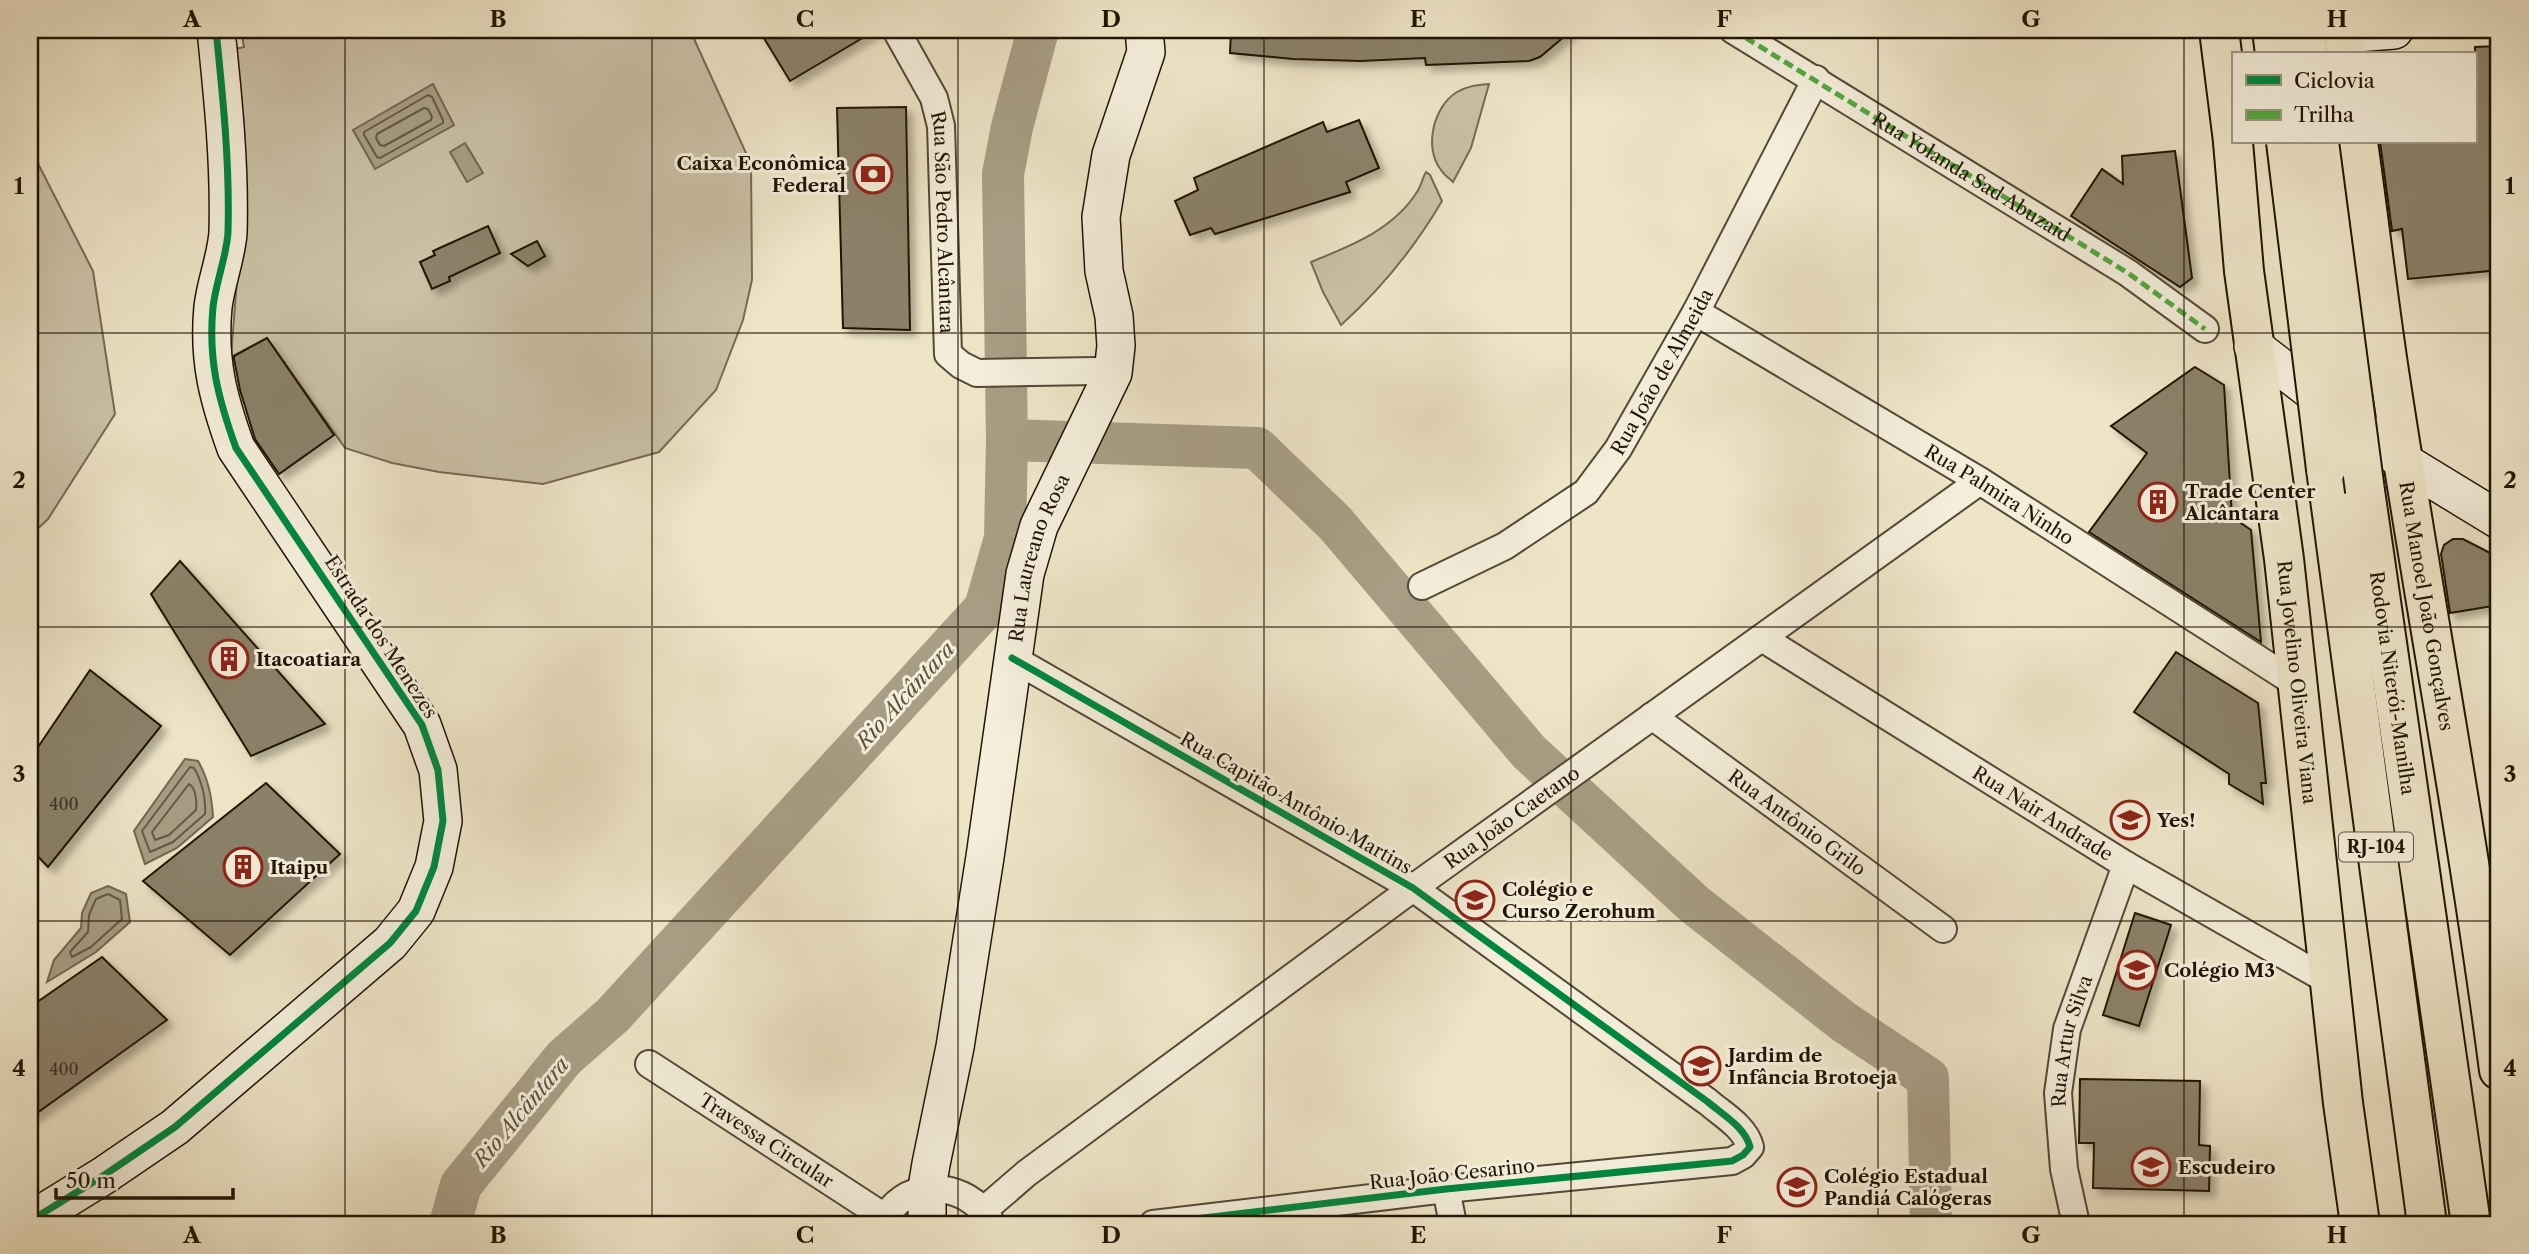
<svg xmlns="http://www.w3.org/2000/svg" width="2529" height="1254" font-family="'Libre Caslon Text',serif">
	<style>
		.green { fill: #cbc1a6; stroke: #766a56; stroke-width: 2 }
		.water { fill: #a89e85; stroke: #726752; stroke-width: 2 }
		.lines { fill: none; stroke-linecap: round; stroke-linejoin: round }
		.shore { stroke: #645946; stroke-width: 2 }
		.river { stroke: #a89e85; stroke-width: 42 }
		.building { fill: #8b816a; stroke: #201406; stroke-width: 2; filter: url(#shadow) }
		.street-casing { stroke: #544836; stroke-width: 30 }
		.secondary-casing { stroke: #201406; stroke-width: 40 }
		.primary-casing { stroke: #201406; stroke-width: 42 }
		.highway-casing { stroke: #201406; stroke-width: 42 }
		.street { stroke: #f4eedb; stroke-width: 26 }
		.secondary { stroke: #f4eedb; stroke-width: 37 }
		.primary { stroke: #eee5c7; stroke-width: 38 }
		.highway { stroke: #eee5c7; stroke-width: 38 }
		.highway-bridge-casing { stroke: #201406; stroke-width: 42; stroke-linecap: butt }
		.highway-bridge { stroke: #eee5c7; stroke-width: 38 }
		.quiet { stroke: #52a840; stroke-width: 5; stroke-dasharray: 10 5; stroke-linecap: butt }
		.cycleway-casing { stroke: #f4eedb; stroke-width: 11 }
		.cycleway { stroke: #00873e; stroke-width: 7 }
		.grid { fill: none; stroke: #201406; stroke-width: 2; stroke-opacity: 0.55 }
		.labels { text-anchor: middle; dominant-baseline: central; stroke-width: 6; stroke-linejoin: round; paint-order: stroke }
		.number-label { font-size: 16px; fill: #3b2f1f }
		.shield { fill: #f4eedb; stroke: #605546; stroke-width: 2 }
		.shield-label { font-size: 18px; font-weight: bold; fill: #201406 }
		.poi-label { font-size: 19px; font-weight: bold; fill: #201406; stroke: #f4eedb; text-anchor: start }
		.street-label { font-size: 19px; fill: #201406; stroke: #f4eedb }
		.water-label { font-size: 21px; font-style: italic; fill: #5d523f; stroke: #f4eedb }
		.neatline { fill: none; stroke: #201406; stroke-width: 2.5 }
		.grid-label { font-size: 23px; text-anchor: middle; font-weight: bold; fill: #201406 }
	</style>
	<defs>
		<filter id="shadow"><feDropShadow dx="6" dy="6" stdDeviation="3.5" flood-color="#0004"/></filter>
	</defs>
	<rect width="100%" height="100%" fill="#eee5c7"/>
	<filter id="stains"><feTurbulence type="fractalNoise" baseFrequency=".00286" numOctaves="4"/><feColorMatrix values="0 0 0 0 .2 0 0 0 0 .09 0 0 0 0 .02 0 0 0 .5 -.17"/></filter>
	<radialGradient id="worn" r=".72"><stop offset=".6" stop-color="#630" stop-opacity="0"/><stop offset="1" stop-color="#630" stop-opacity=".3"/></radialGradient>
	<g class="green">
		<polygon points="241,30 690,30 751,164 752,280 743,320 716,390 659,452 543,484 439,472 392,463 345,448 267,338 231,357 246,163 235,49 244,47"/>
		<path d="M1489 84 1471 148 1453 182C1449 178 1444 175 1441 170 1423 147 1434 106 1457 92 1467 86 1477 85 1489 84Z"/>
		<polygon points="30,148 93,271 115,414 48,519 30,536"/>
		<path d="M1426 172 1430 175 1442 201C1415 247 1381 289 1341 325L1323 292 1311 262C1350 246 1393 230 1417 192 1421 186 1422 179 1426 172Z"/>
	</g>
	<g class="water">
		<polygon points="433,84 454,125 375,169 353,130"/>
		<polygon points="465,143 483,173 467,182 450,152"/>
		<path d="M185 759 198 761C208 778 212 797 213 817L177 848 145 864 134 831Z"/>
		<polygon points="108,886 126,894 130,922 96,952 47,982 54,960 81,928 82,913 91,893"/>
	</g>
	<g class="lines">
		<g class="shore">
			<polygon points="428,95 432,97 443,120 443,123 380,158 377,157 364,135 364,132"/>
			<polygon points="424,108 428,109 432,117 431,120 384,146 380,145 376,138 377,134"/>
			<path d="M190 767 194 768C202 781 206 799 205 814L173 842 150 852 142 831Z"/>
			<path d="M189 784C196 788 197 802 196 810L169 835 155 840 152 832Z"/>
			<polygon points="108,894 120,900 122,919 91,947 72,957 70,952 88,932 89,915 96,899"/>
		</g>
		<g class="river">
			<polyline points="1007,440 1257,448 1335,523 1529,752 1694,904 1844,1022 1928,1078 1931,1224"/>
			<polyline points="450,1224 461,1185 564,1058 613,1015 985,608 1005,538 1007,440 1003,174 1012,127 1038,30"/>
		</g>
	</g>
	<g class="building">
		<polygon points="759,30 876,30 790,81"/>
		<polygon points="1231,30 1572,30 1540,57 1529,61 1426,65 1425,58 1360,61 1293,59 1230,53"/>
		<polygon points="2499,46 2499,270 2408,279 2402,229 2392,231 2380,142 2477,142 2475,47"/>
		<polygon points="906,107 910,330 843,328 837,108"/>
		<polygon points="1359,120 1379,168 1346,182 1350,192 1215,234 1211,228 1190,235 1175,201 1198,190 1194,178 1323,122 1327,132"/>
		<polygon points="2175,151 2192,278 2180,287 2071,216 2102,169 2123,184 2122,156"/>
		<polygon points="488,226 500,253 449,277 450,281 432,289 420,262 435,255 433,251"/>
		<polygon points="537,241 545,256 528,266 511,254"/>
		<polygon points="267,338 334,435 279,474 255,439 240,390 234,359 234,356"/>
		<polygon points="2195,367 2224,385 2232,517 2251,530 2261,642 2089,532 2147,453 2111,426"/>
		<polygon points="2453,539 2463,539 2496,556 2499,576 2499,605 2450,613 2441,554 2444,545"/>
		<polygon points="180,561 325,724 251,756 151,594"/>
		<polygon points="2176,652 2258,703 2266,783 2261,783 2263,804 2229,784 2229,774 2134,712"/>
		<polygon points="90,670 161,726 48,867 30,848 30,759"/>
		<polygon points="266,783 340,854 230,955 143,881"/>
		<polygon points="2135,913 2171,925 2139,1026 2103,1015"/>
		<polygon points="102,957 167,1020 30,1118 30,1007"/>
		<polygon points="2080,1079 2200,1081 2199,1145 2210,1146 2209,1191 2093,1188 2094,1143 2079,1143"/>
	</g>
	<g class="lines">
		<defs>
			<g id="street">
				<path id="s1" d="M896 30 934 98 941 126 948 354 961 365 977 373 1097 371"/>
				<path id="s2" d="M1733 30 2128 273 2205 329"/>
				<path id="s3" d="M1696 312 1980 481 2297 684"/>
				<path id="s4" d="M1422 586 1505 546 1586 492 1618 449 1696 312 1816 79"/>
				<path id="s5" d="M1762 638 2126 865 2329 981"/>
				<path d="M1012 658 1413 888 1708 1102C1723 1115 1745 1127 1750 1147L1743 1155 1732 1161 1446 1189 1153 1224"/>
				<path id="s6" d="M1652 716 1943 929"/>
				<path id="s7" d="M649 1064 883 1216"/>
				<polyline points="1446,1189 1453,1224"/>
				<path id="s8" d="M984 1210 1027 1173 1413 888 1980 481"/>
				<path d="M880 1224C884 1215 890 1210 897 1203 927 1177 974 1189 992 1224"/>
				<path id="s9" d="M2076 1224 2064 1169 2058 1093 2067 1029 2126 865"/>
			</g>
			<g id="secondary">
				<polyline points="2343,34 2394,30"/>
				<polyline points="2253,346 2404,462 2499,520"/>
				<path d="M30 1221 103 1176 175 1127 390 943 416 911 434 867 443 821 438 770 422 725 236 448C218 398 208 360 213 307 216 282 226 258 228 233 230 165 223 98 216 30"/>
				<path id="s10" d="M927 1224V1188L931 1164 955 1047 985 857 1025 574 1039 526 1113 373 1116 346 1114 316 1104 271 1101 217 1111 155 1146 52 1144 30"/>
			</g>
			<g id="primary">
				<polyline points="2219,30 2233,141"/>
				<polyline points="2343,30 2346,54"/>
				<path id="s11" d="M2233 142 2244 271 2284 559 2343 1103 2360 1224"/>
				<path id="s12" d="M2358 142C2369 220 2378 300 2390 378 2425 609 2469 838 2499 1070"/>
			</g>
			<g id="highway">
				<polyline points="2272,30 2275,54"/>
				<polyline points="2305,30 2308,54"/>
				<polyline points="2326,469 2427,1224"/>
				<path id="s13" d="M2365 491 2471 1224"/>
			</g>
		</defs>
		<use href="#street" class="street-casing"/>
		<use href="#secondary" class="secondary-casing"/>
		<use href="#primary" class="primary-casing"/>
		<use href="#highway" class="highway-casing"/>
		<use href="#street" class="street"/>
		<use href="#secondary" class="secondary"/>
		<use href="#primary" class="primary"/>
		<use href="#highway" class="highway"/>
		<defs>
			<g id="highway-bridge">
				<polyline points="2286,142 2326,469"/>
				<polyline points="2319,142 2365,491"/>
			</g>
		</defs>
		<use href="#highway-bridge" class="highway-bridge-casing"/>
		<use href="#highway-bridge" class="highway-bridge"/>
		<polyline class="quiet" points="1733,30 2128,273 2205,329"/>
		<defs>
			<g id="cycleway">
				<path d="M1012 658 1413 888 1708 1102C1723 1115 1745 1127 1750 1147L1743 1155 1732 1161 1446 1189 1153 1224"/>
				<path d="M30 1221 103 1176 175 1127 390 943 416 911 434 867 443 821 438 770 422 725 236 448C218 398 208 360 213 307 216 282 226 258 228 233 230 165 223 98 216 30"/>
			</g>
		</defs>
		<use href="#cycleway" class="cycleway-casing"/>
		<use href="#cycleway" class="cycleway"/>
	</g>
	<path class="grid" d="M345 30V1224M652 30V1224M958 30V1224M1264 30V1224M1571 30V1224M1878 30V1224M2184 30V1224M30 333H2499M30 627H2499M30 921H2499"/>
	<defs>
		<symbol id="bank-ring" viewBox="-11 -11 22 22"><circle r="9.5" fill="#f4eedb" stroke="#8f2418" stroke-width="1.5"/><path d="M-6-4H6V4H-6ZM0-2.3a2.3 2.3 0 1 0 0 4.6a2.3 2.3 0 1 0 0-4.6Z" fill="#8f2418"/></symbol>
		<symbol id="building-ring" viewBox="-11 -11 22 22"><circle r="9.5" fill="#f4eedb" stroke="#8f2418" stroke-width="1.5"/><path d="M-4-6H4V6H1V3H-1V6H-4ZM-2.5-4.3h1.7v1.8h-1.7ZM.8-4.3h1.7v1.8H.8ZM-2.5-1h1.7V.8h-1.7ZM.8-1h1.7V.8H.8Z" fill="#8f2418"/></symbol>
		<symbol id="school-ring" viewBox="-11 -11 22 22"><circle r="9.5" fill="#f4eedb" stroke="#8f2418" stroke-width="1.5"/><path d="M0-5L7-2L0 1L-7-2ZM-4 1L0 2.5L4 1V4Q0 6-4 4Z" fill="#8f2418"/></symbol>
	</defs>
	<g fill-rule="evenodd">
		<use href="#bank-ring" x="851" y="152" width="44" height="44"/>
		<use href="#building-ring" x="2136" y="480" width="44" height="44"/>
		<use href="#building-ring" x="207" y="637" width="44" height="44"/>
		<use href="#school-ring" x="2108" y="798" width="44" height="44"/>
		<use href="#building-ring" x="221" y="845" width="44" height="44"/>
		<use href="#school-ring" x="1453" y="878" width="44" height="44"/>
		<use href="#school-ring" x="2115" y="948" width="44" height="44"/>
		<use href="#school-ring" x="1679" y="1044" width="44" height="44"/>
		<use href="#school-ring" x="2129" y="1145" width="44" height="44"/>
		<use href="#school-ring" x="1775" y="1165" width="44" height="44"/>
	</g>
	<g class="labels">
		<g class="number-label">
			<text x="64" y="804">400</text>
			<text x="64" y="1069">400</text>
		</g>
		<rect class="shield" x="2339" y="832.5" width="74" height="29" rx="5"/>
		<g class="shield-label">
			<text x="2376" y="847">RJ-104</text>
		</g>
		<g class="poi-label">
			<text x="846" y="163" text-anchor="end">Caixa Econômica<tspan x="846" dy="22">Federal</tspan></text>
			<text x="2185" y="491">Trade Center<tspan x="2185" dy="22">Alcântara</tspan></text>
			<text x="256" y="659">Itacoatiara</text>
			<text x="2157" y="820">Yes!</text>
			<text x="270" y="867">Itaipu</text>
			<text x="1502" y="889">Colégio e<tspan x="1502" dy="22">Curso Zerohum</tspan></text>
			<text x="2164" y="970">Colégio M3</text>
			<text x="1728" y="1055">Jardim de<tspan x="1728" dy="22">Infância Brotoeja</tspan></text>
			<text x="2178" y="1167">Escudeiro</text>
			<text x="1824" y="1176">Colégio Estadual<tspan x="1824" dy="22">Pandiá Calógeras</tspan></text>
		</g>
		<g class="street-label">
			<text stroke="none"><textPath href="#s2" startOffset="280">Rua Yolanda Sad Abuzaid</textPath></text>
			<text stroke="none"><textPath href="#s1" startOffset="203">Rua São Pedro Alcântara</textPath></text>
			<text stroke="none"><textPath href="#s4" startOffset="332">Rua João de Almeida</textPath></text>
			<text stroke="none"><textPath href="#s3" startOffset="354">Rua Palmira Ninho</textPath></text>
			<text stroke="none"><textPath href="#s10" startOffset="677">Rua Laureano Rosa</textPath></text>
			<text stroke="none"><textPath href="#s12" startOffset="469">Rua Manoel João Gonçalves</textPath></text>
			<text transform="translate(381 637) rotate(57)">Estrada dos Menezes</text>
			<text stroke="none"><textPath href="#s11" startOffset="544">Rua Jovelino Oliveira Viana</textPath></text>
			<text stroke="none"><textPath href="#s13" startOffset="194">Rodovia Niterói-Manilha</textPath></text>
			<text transform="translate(1296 803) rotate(30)">Rua Capitão Antônio Martins</text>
			<text stroke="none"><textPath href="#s5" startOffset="331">Rua Nair Andrade</textPath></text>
			<text stroke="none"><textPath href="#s8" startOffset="658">Rua João Caetano</textPath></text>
			<text stroke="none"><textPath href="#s6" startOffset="180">Rua Antônio Grilo</textPath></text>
			<text stroke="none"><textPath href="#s9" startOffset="186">Rua Artur Silva</textPath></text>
			<text stroke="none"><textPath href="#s7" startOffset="140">Travessa Circular</textPath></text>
			<text transform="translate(1452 1174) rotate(-6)">Rua João Cesarino</text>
		</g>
		<g class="water-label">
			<text transform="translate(905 695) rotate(-48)">Rio Alcântara</text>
			<text transform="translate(521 1112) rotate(-50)">Rio Alcântara</text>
		</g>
	</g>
	<rect width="2529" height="1254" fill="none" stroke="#eee5c7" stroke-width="77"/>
	<rect x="2232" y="52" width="245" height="91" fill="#f4eedb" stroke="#9f9786" stroke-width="2"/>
	<rect x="2246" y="75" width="35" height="10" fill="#00873e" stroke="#9f9786" stroke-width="2"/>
	<text x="2294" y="88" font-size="21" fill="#201406">Ciclovia</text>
	<rect x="2246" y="110" width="35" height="10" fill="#52a840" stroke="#9f9786" stroke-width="2"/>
	<text x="2294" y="122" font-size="21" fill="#201406">Trilha</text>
	<path d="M56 1188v10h177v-10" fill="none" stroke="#201406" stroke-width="3.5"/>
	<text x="66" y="1188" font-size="21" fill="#201406" stroke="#f4eedb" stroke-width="5" paint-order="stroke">50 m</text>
	<rect x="38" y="38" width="2452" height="1178" class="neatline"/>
	<g class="grid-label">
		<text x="192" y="27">A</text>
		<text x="498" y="27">B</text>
		<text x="805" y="27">C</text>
		<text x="1111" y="27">D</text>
		<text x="1418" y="27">E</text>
		<text x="1724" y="27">F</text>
		<text x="2031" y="27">G</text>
		<text x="2337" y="27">H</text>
		<text x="19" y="194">1</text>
		<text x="2510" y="194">1</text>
		<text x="19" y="488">2</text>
		<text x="2510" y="488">2</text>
		<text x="19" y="782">3</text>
		<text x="2510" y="782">3</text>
		<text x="19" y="1076">4</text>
		<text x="2510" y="1076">4</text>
		<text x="192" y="1243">A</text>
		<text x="498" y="1243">B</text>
		<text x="805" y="1243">C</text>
		<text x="1111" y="1243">D</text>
		<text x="1418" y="1243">E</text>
		<text x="1724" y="1243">F</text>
		<text x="2031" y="1243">G</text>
		<text x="2337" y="1243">H</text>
	</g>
	<rect width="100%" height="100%" filter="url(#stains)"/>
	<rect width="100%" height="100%" fill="url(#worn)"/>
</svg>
